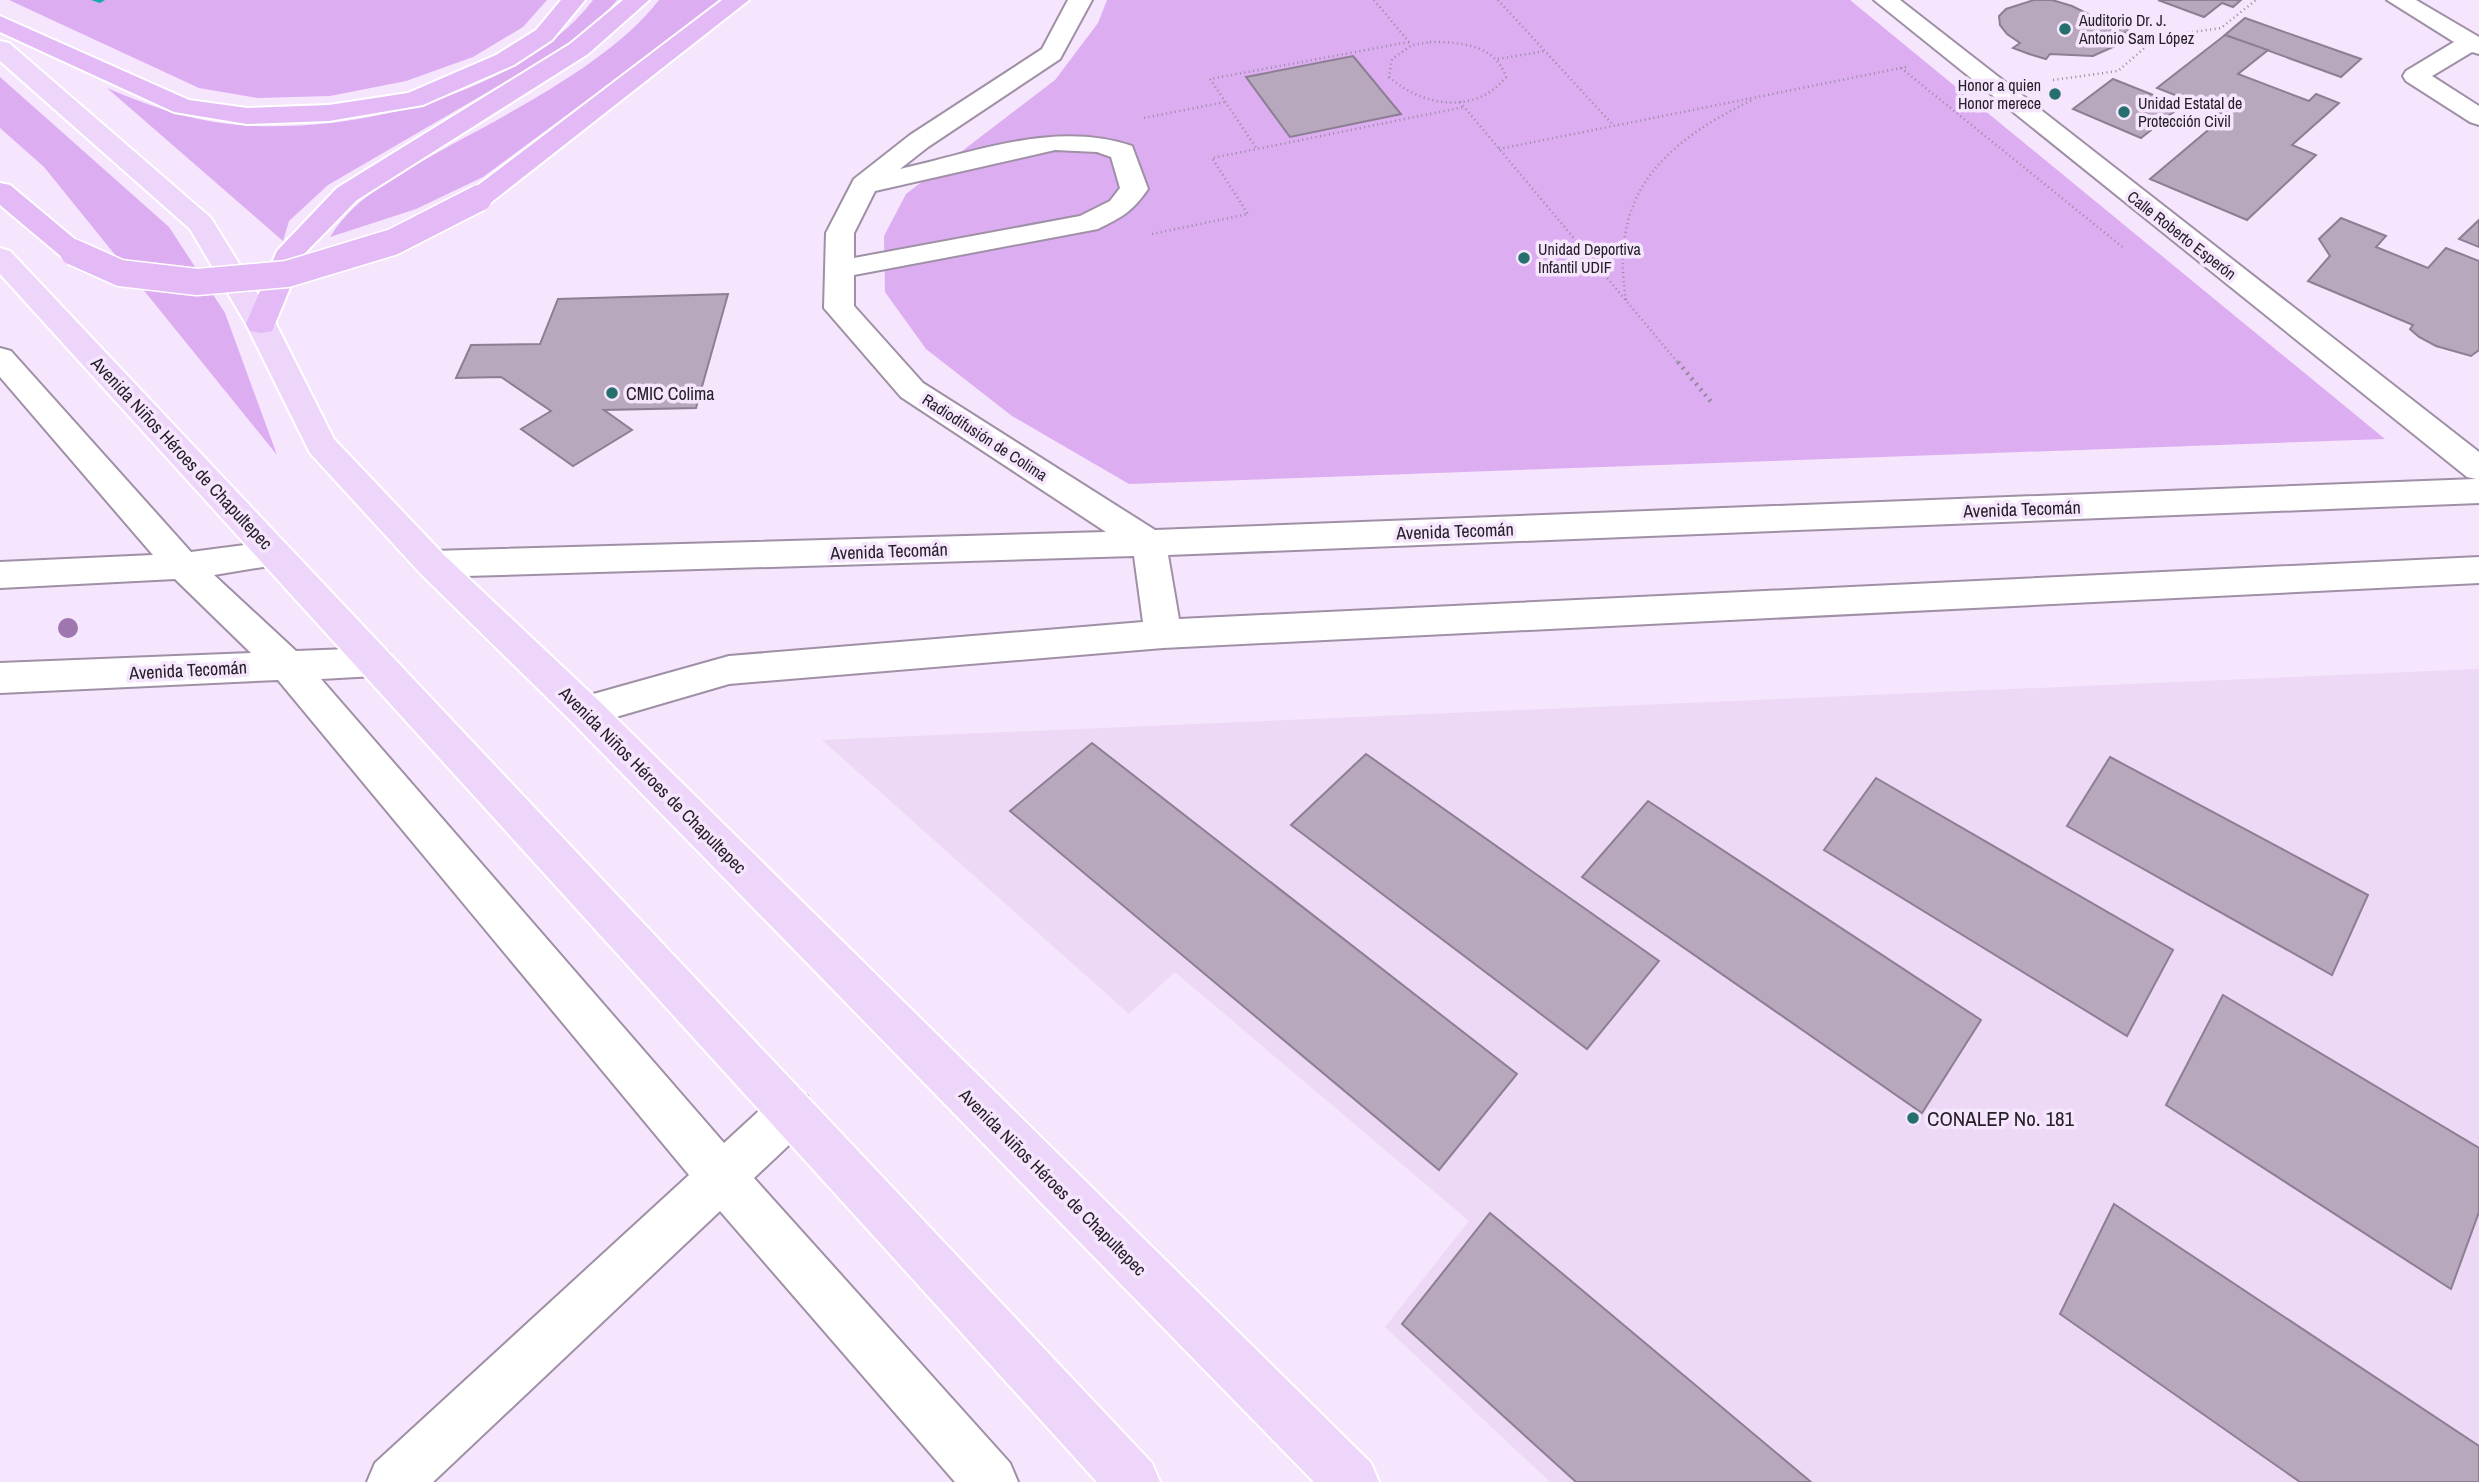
<svg xmlns="http://www.w3.org/2000/svg" width="2479" height="1482" font-family="'Archivo Narrow',sans-serif">
	<style>
		.built { fill: #edd8f6 }
		.green { fill: #ddadf2 }
		.lines { fill: none; stroke-linecap: round; stroke-linejoin: round }
		.stream { fill: #14aba9; fill-rule: evenodd }
		.building { fill: #b7a8be; stroke: #8d7e93; stroke-width: 2 }
		.minor-casing { stroke: #9f90a6; stroke-width: 4 }
		.major-casing { stroke: #fff; stroke-width: 4 }
		.highway-casing { stroke: #fff; stroke-width: 4 }
		.path-far1 { stroke: #968a9b; stroke-width: 2.5; stroke-dasharray: 1 3.5; stroke-linecap: butt }
		.path { stroke: #968a9b; stroke-width: 4.5; stroke-dasharray: 2 5; stroke-linecap: butt }
		.minor { fill: #fff; fill-rule: evenodd }
		.major { fill: #eed5fa; fill-rule: evenodd }
		.highway { fill: #e3b9f6; fill-rule: evenodd }
		.highway-bridge-casing { stroke: #fff; stroke-width: 29; stroke-linecap: butt }
		.highway-bridge { stroke: #e3b9f6; stroke-width: 26 }
		.tree { fill: #9f77af }
		.poi-dot { fill: #25706f; stroke: #f5e5fd; stroke-width: 2.5 }
		.labels { text-anchor: middle; dominant-baseline: central; stroke-width: 7; stroke-linejoin: round; paint-order: stroke }
		.far-poi-label { font-size: 16px; fill: #262029; stroke: #f5e5fd; text-anchor: start }
		.far-street-label { font-size: 16px; fill: #262029; stroke: #f5e5fd }
		.poi-label { font-size: 18px; fill: #262029; stroke: #f5e5fd; text-anchor: start }
		.street-label { font-size: 18px; fill: #262029; stroke: #f5e5fd }
		.near-poi-label { font-size: 21px; fill: #262029; stroke: #f5e5fd; text-anchor: start }
	</style>
	<rect width="100%" height="100%" fill="#f5e5fd"/>
	<polygon class="built" points="2479,669 2479,1482 1550,1482 1385,1327 1469,1221 1175,972 1129,1014 822,740"/>
	<g class="green">
		<polygon points="9,0 547,0 523,27 473,57 406,81 330,96 258,98 199,88"/>
		<path d="M593 0H617L598 22 560 50 328 185 289 221 283 241 107 88C146 105 186 119 229 124 344 137 520 96 593 0Z"/>
		<path d="M659 0H723L483 177 416 209 330 237C357 193 407 170 451 145 517 109 614 59 659 0Z"/>
		<polygon points="1107,0 1850,0 2385,439 1129,484 1012,416 926,349 885,292 884,236 906,194 1055,80 1098,23"/>
		<polygon points="0,77 169,227 225,313 277,455 44,167 0,128"/>
	</g>
	<g class="lines">
		<polygon class="stream" points="91,0 105,0 100,3"/>
	</g>
	<g class="building">
		<polygon points="2034,0 2052,0 2072,6 2110,25 2126,27 2129,32 2116,34 2115,46 2093,56 2050,54 2046,59 2029,54 2013,48 2020,43 2007,34 2000,25 1999,16 2006,9"/>
		<polygon points="2158,0 2241,0 2233,7 2222,3 2204,17"/>
		<polygon points="2245,18 2361,59 2341,77 2225,35"/>
		<polygon points="2225,35 2268,50 2238,74 2309,101 2316,94 2339,103 2292,145 2316,155 2247,220 2150,179 2226,115 2157,88"/>
		<polygon points="1353,56 1401,114 1290,137 1246,77"/>
		<polygon points="2113,79 2181,106 2141,138 2073,109"/>
		<polygon points="2341,218 2386,236 2376,247 2428,268 2446,248 2479,261 2479,350 2471,356 2436,346 2419,337 2410,329 2413,325 2308,281 2330,256 2319,239"/>
		<polygon points="2479,220 2479,247 2459,239"/>
		<polygon points="728,294 696,408 604,410 632,430 573,466 521,429 551,411 501,377 456,378 471,345 540,344 558,299"/>
		<polygon points="1092,743 1517,1074 1439,1170 1010,811"/>
		<polygon points="1366,754 1659,961 1587,1049 1291,825"/>
		<polygon points="2110,757 2368,895 2332,975 2067,826"/>
		<polygon points="1876,778 2173,950 2127,1036 1824,850"/>
		<polygon points="1648,801 1981,1020 1922,1113 1582,877"/>
		<polygon points="2223,995 2479,1148 2479,1212 2451,1289 2166,1105"/>
		<polygon points="2114,1204 2479,1446 2479,1482 2300,1482 2060,1314"/>
		<polygon points="1490,1213 1811,1482 1576,1482 1402,1324"/>
	</g>
	<g class="lines">
		<defs>
			<g id="minor">
				<path d="M1068 0H1092L1060 59 928 147 900 169C976 152 1056 120 1132 146L1148 189C1132 212 1122 217 1098 229L854 275V306L923 383 1155 530 2476 479 2467 477 1874 0H1900L2479 452V503L1168 555 1179 619 2479 557V583L1163 648 729 684 585 726 572 722 566 711 572 700 729 656 1143 622 1134 556 432 577 420 573 415 564 420 555 432 551 1106 532 901 397 824 308 826 233 854 179 910 135 1042 49ZM1055 150 1097 152 1111 157 1120 188 1110 201 1080 216 854 258V233L875 191Z"/>
				<polygon points="2387,0 2416,0 2479,37 2479,54 2472,52 2432,76 2479,106 2479,125 2470,122 2406,81 2403,76 2406,71 2454,42"/>
				<polygon points="0,348 11,351 191,552 275,541 287,545 292,554 287,563 214,575 296,651 375,648 388,652 393,662 388,672 375,676 321,679 724,1143 775,1096 791,1090 807,1096 814,1112 807,1128 754,1178 1010,1463 1018,1482 955,1482 720,1211 433,1482 367,1482 375,1463 689,1175 278,680 0,693 0,663 251,653 175,579 0,588 0,562 153,555 0,377"/>
			</g>
			<g id="major">
				<polygon points="0,41 9,43 211,218 276,324 334,439 444,555 598,700 1371,1463 1379,1482 1314,1482 572,722 420,573 310,453 246,324 190,229 0,61"/>
				<polygon points="0,248 10,251 1152,1463 1160,1482 1097,1482 0,274"/>
			</g>
			<g id="highway">
				<polygon points="561,0 585,0 552,40 514,65 423,105 329,121 247,124 174,112 0,32 0,16 189,100 247,108 329,105 408,93 496,55 536,30"/>
				<polygon points="623,0 649,0 588,54 357,200 304,254 272,331 261,333 250,331 246,324 277,251 337,188 570,44"/>
				<polygon points="722,0 749,0 489,204 469,204 465,198 469,192"/>
				<polygon points="0,183 10,185 83,246 87,252 83,258 73,261 63,258 0,205"/>
			</g>
		</defs>
		<use href="#minor" class="minor-casing"/>
		<use href="#major" class="major-casing"/>
		<use href="#highway" class="highway-casing"/>
		<g class="path-far1">
			<polyline points="1374,0 1409,42"/>
			<polyline points="1498,0 1613,125"/>
			<polyline points="1409,42 1210,79 1257,149 1464,107"/>
			<path d="M1430 42C1460 42 1495 44 1506 77 1476 115 1423 107 1389 77L1392 59 1412 45Z"/>
			<polyline points="1498,59 1545,51"/>
			<polyline points="1901,68 2125,249"/>
			<polyline points="2053,80 2118,71 2157,37 2221,28 2256,0"/>
			<polyline points="1460,102 1679,364"/>
			<polyline points="1144,118 1225,102"/>
			<polyline points="1499,149 1906,67"/>
			<polyline points="1152,234 1248,214 1212,158 1257,149"/>
			<path d="M1626 300C1609 194 1662 144 1752 100"/>
		</g>
		<polyline class="path" points="1678,362 1712,403"/>
		<use href="#minor" class="minor"/>
		<use href="#major" class="major"/>
		<use href="#highway" class="highway"/>
		<defs>
			<polyline id="highway-bridge" points="73,252 120,273 197,282 287,274 393,242 479,198"/>
		</defs>
		<use href="#highway-bridge" class="highway-bridge-casing"/>
		<use href="#highway-bridge" class="highway-bridge"/>
	</g>
	<circle class="tree" cx="68" cy="628" r="10"/>
	<g class="poi-dot">
		<circle cx="2065" cy="29" r="7"/>
		<circle cx="2055" cy="94" r="7"/>
		<circle cx="2124" cy="112" r="7"/>
		<circle cx="1524" cy="258" r="7"/>
		<circle cx="612" cy="393" r="7"/>
		<circle cx="1913" cy="1118" r="7"/>
	</g>
	<g class="labels">
		<g class="far-poi-label">
			<text x="2079" y="20">Auditorio Dr. J.<tspan x="2079" dy="18">Antonio Sam López</tspan></text>
			<text x="2041" y="85" text-anchor="end">Honor a quien<tspan x="2041" dy="18">Honor merece</tspan></text>
			<text x="2138" y="103">Unidad Estatal de<tspan x="2138" dy="18">Protección Civil</tspan></text>
			<text x="1538" y="249">Unidad Deportiva<tspan x="1538" dy="18">Infantil UDIF</tspan></text>
		</g>
		<g class="far-street-label">
			<text transform="translate(2182 235) rotate(38)">Calle Roberto Esperón</text>
			<text transform="translate(985 437) rotate(33)">Radiodifusión de Colima</text>
		</g>
		<g class="poi-label">
			<text x="626" y="393">CMIC Colima</text>
		</g>
		<g class="street-label">
			<text transform="translate(182 453) rotate(47)">Avenida Niños Héroes de Chapultepec</text>
			<text transform="translate(2022 509) rotate(-2)">Avenida Tecomán</text>
			<text transform="translate(1455 531) rotate(-2)">Avenida Tecomán</text>
			<text transform="translate(889 551) rotate(-2)">Avenida Tecomán</text>
			<text transform="translate(188 670) rotate(-3)">Avenida Tecomán</text>
			<text transform="translate(653 780) rotate(45)">Avenida Niños Héroes de Chapultepec</text>
			<text transform="translate(1053 1182) rotate(45)">Avenida Niños Héroes de Chapultepec</text>
		</g>
		<g class="near-poi-label">
			<text x="1927" y="1118">CONALEP No. 181</text>
		</g>
	</g>
</svg>
